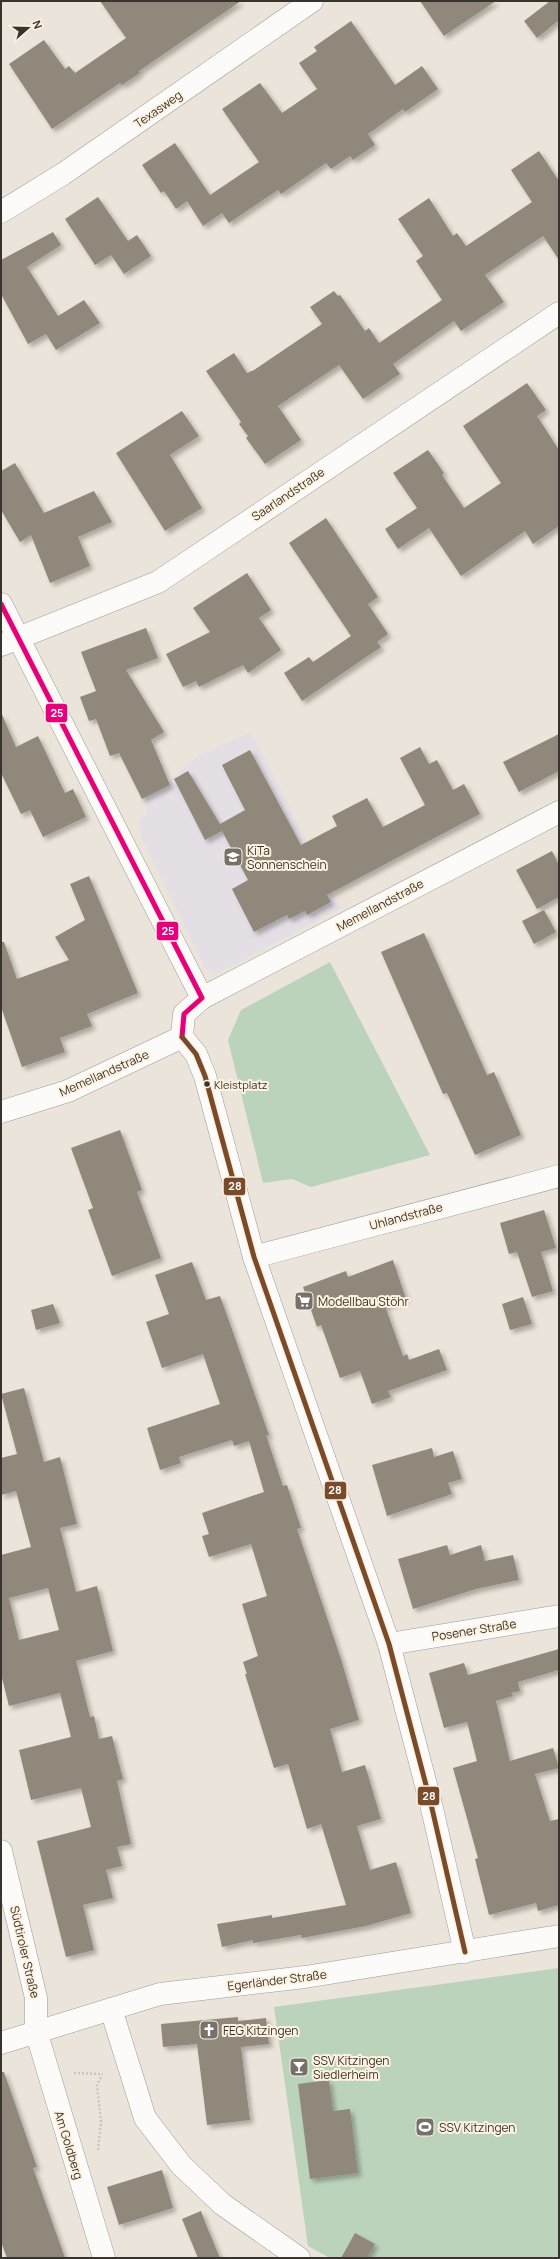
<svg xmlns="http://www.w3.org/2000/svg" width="560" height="2259" font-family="Manrope,sans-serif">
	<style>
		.education { fill: #e4dee5 }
		.green { fill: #bcd3bb }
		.building { fill: #90887a; fill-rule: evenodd; filter: url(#shadow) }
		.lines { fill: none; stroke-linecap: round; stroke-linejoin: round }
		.minor-casing { stroke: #9f9b94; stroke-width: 23 }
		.path { stroke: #c8c5c3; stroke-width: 2.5; stroke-dasharray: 2 2; stroke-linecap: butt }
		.minor { stroke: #fcfbf9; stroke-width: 22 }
		.bus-1-casing { stroke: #fef2e1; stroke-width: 8 }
		.bus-2-casing { stroke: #fef2e1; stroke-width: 8 }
		.bus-1 { stroke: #e5007d; stroke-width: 5 }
		.bus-2 { stroke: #7a4b2a; stroke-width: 5 }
		.bus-dot { fill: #38332d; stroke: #fef2e1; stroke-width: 1.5 }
		.labels { text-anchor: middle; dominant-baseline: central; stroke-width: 4; stroke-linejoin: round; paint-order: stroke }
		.bus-label { font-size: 11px; fill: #38332d; stroke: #fef2e1; text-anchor: start }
		.street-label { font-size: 12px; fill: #38332d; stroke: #fef2e1 }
		.poi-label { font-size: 12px; fill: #38332d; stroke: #fef2e1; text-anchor: start }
		.line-badge { stroke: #fef2e1; stroke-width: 1.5 }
		.badge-label { font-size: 11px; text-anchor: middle; font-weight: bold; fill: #fff }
	</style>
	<defs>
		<filter id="shadow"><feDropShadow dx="3.5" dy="3.5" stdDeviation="2" flood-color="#0004"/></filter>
	</defs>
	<rect width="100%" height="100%" fill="#eae4da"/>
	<polygon class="education" points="251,732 341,908 216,974 205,968 141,836 139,819 149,813 142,799 159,790 198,756"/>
	<g class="green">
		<polygon points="330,962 430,1155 311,1187 292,1179 263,1183 228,1040 241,1010"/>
		<polygon points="559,1968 559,2258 330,2258 308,2246 274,2007"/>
	</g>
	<g class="building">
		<polygon points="100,1 241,1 139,71 140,73 122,85 120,83 52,129 9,64 44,40 65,69 69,66 75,73 126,38"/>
		<polygon points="420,1 496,1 444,36"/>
		<polygon points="550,1 559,1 559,20 537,38 524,21"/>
		<polygon points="351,21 395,85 422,66 438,89 405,112 403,109 368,134 375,145 353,160 350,156 331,169 326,163 281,194 278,190 229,223 222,213 203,226 187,201 176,209 164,191 161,193 142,165 175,143 210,195 259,162 222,109 260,83 282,113 317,89 299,63 317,51 314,47"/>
		<polygon points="539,151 559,181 559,260 543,236 485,275 504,302 461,331 454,321 393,364 400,374 363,399 339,365 278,406 301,440 265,464 246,438 248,436 239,424 241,422 206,371 234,353 247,373 254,370 322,324 310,307 334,291 338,296 340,295 365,331 369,328 379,343 442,300 416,261 423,256 398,219 429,198 453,236 457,233 466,246 532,202 511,170"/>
		<polygon points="98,197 128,241 137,235 151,256 124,274 111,255 95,265 65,219"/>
		<polygon points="53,232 61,245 27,267 58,316 84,300 100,323 56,350 46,334 28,344 1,294 1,260"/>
		<polygon points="527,383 546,410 537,416 559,450 559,526 533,544 525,531 461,576 429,528 398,549 385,529 417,508 393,473 428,450 444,473 442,475 464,508 501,483 463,426"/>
		<polygon points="182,411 199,436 170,455 202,508 165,531 116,453"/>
		<polygon points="15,463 44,513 94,491 112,522 78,537 90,566 50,583 31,535 20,542 1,510 1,471"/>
		<polygon points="326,518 378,597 368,604 388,634 377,642 381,647 302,701 284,673 309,657 313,662 351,636 289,543"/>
		<polygon points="247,573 271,610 259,618 281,650 248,673 243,665 199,687 196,681 183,687 166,654 210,632 193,608"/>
		<polygon points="146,628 158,658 126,670 164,732 151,740 170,785 142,799 119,753 110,756 96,719 89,721 80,697 96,691 81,652"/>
		<polygon points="1,712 16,747 38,736 65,793 73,789 86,817 43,837 30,810 21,814 1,773"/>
		<polygon points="559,734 559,771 519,792 503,762"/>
		<polygon points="420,747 429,764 437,760 453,790 464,784 480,814 327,895 331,902 307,915 305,911 289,919 287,915 254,932 232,889 248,880 222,831 205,840 174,779 188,771 220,824 245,810 222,765 250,750 301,845 337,826 332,816 367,798 383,827 425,805 400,758"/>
		<polygon points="552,851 559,865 559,897 537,909 516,870"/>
		<polygon points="89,876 138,993 87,1014 92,1026 60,1038 65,1052 22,1067 1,1007 1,942 4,942 17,979 69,960 55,937 85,920 70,884"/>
		<polygon points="544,910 556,932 534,944 522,921"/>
		<polygon points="424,933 487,1075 494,1072 521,1135 475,1155 447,1093 443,1094 381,952"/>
		<polygon points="120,1130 142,1190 137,1192 161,1258 112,1276 88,1210 93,1208 71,1148"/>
		<polygon points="544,1210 556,1248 541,1252 553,1291 532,1297 517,1252 509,1254 500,1223"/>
		<polygon points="393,1260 406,1299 385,1306 403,1356 407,1354 409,1360 439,1349 447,1370 388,1391 391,1397 372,1404 360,1371 340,1378 321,1325 317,1327 303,1287 346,1271 348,1277"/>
		<polygon points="192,1262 206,1300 220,1296 228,1318 269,1435 266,1435 283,1486 287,1485 301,1528 297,1529 341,1659 359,1720 330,1729 342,1772 365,1765 381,1819 357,1826 370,1870 396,1862 411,1913 366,1926 302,1938 301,1935 253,1943 253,1940 222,1947 217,1924 272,1915 272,1918 346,1905 321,1824 307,1829 288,1764 274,1768 245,1674 247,1674 243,1662 258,1656 242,1604 267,1596 251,1544 209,1557 202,1536 209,1534 202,1513 264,1492 249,1441 234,1446 232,1440 179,1457 181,1463 160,1470 147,1428 220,1404 203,1354 162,1368 146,1322 169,1314 155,1275"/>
		<polygon points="523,1297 532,1324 510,1330 502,1304"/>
		<polygon points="53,1304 60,1323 36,1330 31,1310"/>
		<path d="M24 1388 44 1462 60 1457 77 1524 60 1528 76 1592 97 1586 113 1651 76 1661 90 1717 94 1716 99 1739 112 1736 123 1779 117 1781 131 1844 117 1847 122 1866 106 1870 113 1898 83 1905 94 1950 66 1957 37 1841 91 1827 81 1788 31 1800 19 1750 71 1737 60 1693 9 1706 1 1674V1555L31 1547 16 1491 1 1495V1458L17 1454 1 1394ZM48 1588 59 1630 19 1640 9 1598Z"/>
		<polygon points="432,1448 434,1457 453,1451 462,1479 448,1483 452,1494 387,1516 372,1465"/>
		<polygon points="447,1545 450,1555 481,1545 485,1561 513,1555 519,1580 476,1589 413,1609 398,1559"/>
		<polygon points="559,1649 559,1670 518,1682 520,1691 511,1693 513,1696 496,1701 510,1761 553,1748 559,1768 535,1774 550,1821 559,1819 559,1905 538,1911 536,1903 489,1915 475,1859 478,1858 453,1768 477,1761 467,1722 444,1728 429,1673 464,1663 468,1675"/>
		<polygon points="238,2017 238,2021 266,2018 269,2044 241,2047 250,2120 207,2125 197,2044 163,2047 161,2024"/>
		<polygon points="1,2072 4,2072 37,2167 33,2168 65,2258 7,2258 1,2242"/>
		<polygon points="329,2080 333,2111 350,2109 358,2173 310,2179 298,2084"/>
		<polygon points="162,2170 173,2208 119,2225 107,2187"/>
		<polygon points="201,2211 205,2222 220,2258 198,2258 182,2219"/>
		<polygon points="355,2233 375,2244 367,2258 341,2258"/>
	</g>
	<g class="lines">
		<defs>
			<g id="minor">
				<polyline points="1,212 63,174 312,1"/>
				<polyline points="1,604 202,998 184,1014 182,1037"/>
				<polyline points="1,645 158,582 559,313"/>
				<polyline points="202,998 559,812"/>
				<polyline points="182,1037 196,1054 205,1076 254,1257 389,1644 431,1804 465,1952"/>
				<polyline points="1,1112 68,1091 182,1037"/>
				<polyline points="254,1257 559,1176"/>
				<polyline points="389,1644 559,1616"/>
				<polyline points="1,1851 36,1998 36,2031 104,2258"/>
				<polyline points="111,2009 145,2118 181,2165 222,2204 299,2258"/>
				<polyline points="1,2043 160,1994 305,1977 559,1936"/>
			</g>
		</defs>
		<use href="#minor" class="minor-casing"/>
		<g class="path">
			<polyline points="74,2073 103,2074"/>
			<polyline points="98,2150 101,2122 97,2085 102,2075"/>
		</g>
		<use href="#minor" class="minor"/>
		<defs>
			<polyline id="bus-1" points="1,604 202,998 184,1014 182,1037"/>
			<polyline id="bus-2" points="182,1037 196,1054 205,1076 254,1257 389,1644 431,1804 465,1952"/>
		</defs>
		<use href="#bus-1" class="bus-1-casing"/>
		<use href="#bus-2" class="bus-2-casing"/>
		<use href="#bus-1" class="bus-1"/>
		<use href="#bus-2" class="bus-2"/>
	</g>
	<defs>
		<symbol id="school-square" viewBox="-11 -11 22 22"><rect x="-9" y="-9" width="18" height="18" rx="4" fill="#76716a" stroke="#fef2e1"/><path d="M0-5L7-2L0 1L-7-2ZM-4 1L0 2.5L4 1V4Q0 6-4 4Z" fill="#fff"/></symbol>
		<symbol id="supermarket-square" viewBox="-11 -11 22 22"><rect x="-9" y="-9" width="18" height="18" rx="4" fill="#76716a" stroke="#fef2e1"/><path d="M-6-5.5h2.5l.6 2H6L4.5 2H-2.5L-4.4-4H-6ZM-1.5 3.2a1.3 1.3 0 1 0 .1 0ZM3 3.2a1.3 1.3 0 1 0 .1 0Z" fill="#fff"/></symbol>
		<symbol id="church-square" viewBox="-11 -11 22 22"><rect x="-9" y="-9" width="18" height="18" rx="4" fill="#76716a" stroke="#fef2e1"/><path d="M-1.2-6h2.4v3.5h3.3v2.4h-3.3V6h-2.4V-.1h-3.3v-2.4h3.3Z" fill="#fff"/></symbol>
		<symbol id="bar-square" viewBox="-11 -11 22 22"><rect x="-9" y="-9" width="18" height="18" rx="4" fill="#76716a" stroke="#fef2e1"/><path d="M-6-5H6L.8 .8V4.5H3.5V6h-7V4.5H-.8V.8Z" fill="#fff"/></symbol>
		<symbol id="stadium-square" viewBox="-11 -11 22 22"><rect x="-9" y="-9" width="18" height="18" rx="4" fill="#76716a" stroke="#fef2e1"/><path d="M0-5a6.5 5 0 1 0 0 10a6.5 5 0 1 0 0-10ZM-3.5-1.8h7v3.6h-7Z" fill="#fff"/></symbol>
	</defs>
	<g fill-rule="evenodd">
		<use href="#school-square" x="222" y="846" width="22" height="22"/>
		<use href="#supermarket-square" x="293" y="1290" width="22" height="22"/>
		<use href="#church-square" x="198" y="2019" width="22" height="22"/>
		<use href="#bar-square" x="288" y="2056" width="22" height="22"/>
		<use href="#stadium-square" x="414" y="2116" width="22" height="22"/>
	</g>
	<circle class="bus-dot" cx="207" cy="1084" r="3.5"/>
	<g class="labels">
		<g class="bus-label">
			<text x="214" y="1084">Kleistplatz</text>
		</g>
		<g class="street-label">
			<text transform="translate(158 109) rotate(-35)">Texasweg</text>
			<text transform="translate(288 494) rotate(-34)">Saarlandstraße</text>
			<text transform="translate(380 905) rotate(-28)">Memellandstraße</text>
			<text transform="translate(104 1073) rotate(-24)">Memellandstraße</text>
			<text transform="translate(406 1216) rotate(-15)">Uhlandstraße</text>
			<text transform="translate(474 1630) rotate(-9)">Posener Straße</text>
			<text transform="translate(25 1952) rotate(77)">Südtiroler Straße</text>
			<text transform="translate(277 1980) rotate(-7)">Egerländer Straße</text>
			<text transform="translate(69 2145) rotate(73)">Am Goldberg</text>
		</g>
		<g class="poi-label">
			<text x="247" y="850">KiTa<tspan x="247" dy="14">Sonnenschein</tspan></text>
			<text x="318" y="1301">Modellbau Stöhr</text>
			<text x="223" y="2030">FEG Kitzingen</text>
			<text x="313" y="2060">SSV Kitzingen<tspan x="313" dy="14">Siedlerheim</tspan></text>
			<text x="439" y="2127">SSV Kitzingen</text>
		</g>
	</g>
	<g class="line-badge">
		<rect x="45" y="703" width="23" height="20" rx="4" fill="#e5007d"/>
		<rect x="156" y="921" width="23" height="20" rx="4" fill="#e5007d"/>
		<rect x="223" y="1177" width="23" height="19" rx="4" fill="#7a4b2a"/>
		<rect x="324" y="1481" width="23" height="19" rx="4" fill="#7a4b2a"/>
		<rect x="417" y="1786" width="23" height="20" rx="4" fill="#7a4b2a"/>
	</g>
	<g class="badge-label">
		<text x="57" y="717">25</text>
		<text x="168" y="935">25</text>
		<text x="235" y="1190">28</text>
		<text x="335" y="1494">28</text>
		<text x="429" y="1800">28</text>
	</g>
	<rect width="560" height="2259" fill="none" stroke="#38332d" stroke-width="4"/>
	<g transform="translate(28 28) rotate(70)" stroke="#fef2e1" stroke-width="3" paint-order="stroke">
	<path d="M0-3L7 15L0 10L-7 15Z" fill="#38332d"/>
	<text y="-6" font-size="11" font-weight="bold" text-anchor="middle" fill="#38332d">N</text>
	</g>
</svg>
